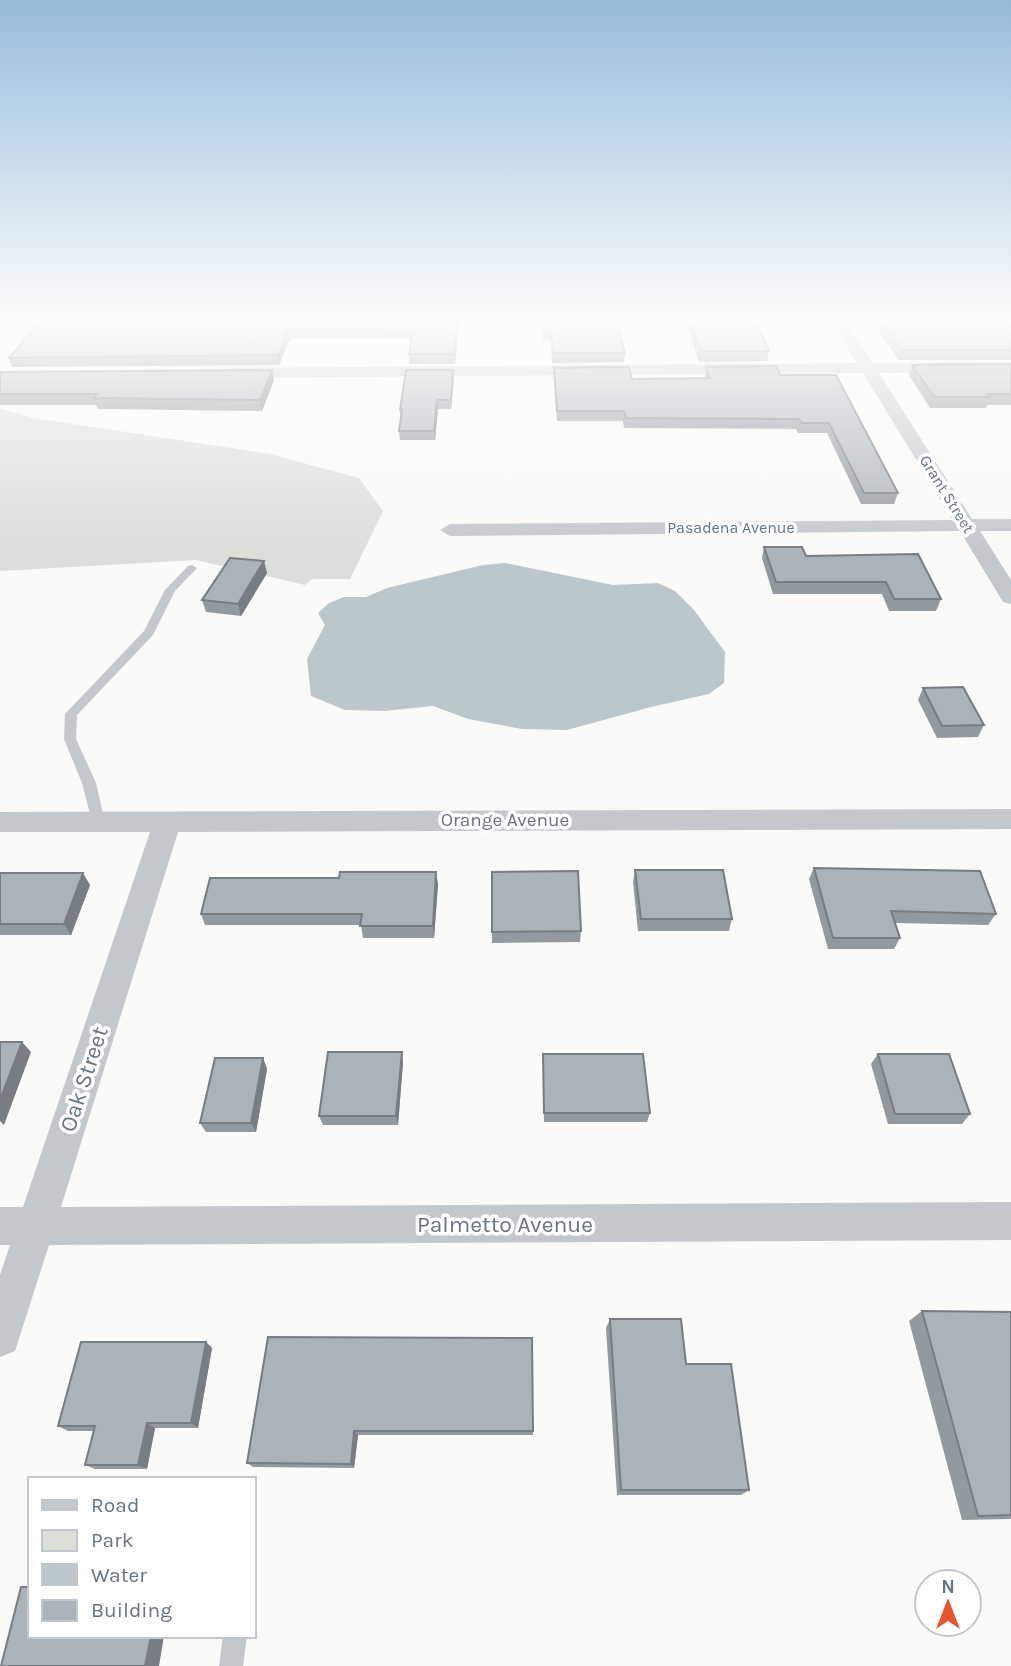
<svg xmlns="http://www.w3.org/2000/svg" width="1011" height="1666" font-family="Karla,sans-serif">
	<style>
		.green { fill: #dadfd7 }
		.water { fill: #bbc7cb }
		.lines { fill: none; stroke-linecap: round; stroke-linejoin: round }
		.service { fill: #c3c8cc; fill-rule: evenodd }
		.minor { fill: #c3c8cc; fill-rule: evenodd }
		.wall { fill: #929a9f }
		.shaded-wall { fill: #777d82 }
		.building { fill: #aab3b9; stroke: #777d82; stroke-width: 2 }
		.labels { text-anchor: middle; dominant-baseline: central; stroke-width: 7; stroke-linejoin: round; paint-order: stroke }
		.far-street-label { font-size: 16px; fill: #657683; stroke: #fff }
		.street-label { font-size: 19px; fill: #657683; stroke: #fff }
		.near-street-label { font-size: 23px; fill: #657683; stroke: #fff }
	</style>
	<rect width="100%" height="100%" fill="#fafaf8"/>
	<polygon class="green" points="0,408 33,418 270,454 359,478 383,511 350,579 312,579 305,585 196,560 0,571"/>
	<polygon class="water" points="505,563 613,585 658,583 675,591 694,610 725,652 724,683 709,694 651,707 567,730 522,729 468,719 433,706 384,711 345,710 311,696 307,659 325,625 318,613 329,603 344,597 366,597 387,588 483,565"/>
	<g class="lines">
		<g class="service">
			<polygon points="192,565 197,568 175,591 153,635 77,715 76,739 96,783 105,822 98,827 93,826 82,783 64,739 65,714 144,631 165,590 188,566"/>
			<polygon points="223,1636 247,1636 243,1666 219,1666"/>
		</g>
		<g class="minor">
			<polygon points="831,320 845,320 873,363 1011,362 1011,372 879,373 972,519 1011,519 1011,531 980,531 1011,580 1011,604 1003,602 960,531 450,536 440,530 450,524 953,520 863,373 233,378 225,373 233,368 857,363"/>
			<polygon points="1011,809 1011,829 178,832 61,1207 1011,1202 1011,1240 49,1245 15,1351 0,1357 0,1275 10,1245 0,1245 0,1207 23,1207 150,832 0,832 0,812"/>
		</g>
	</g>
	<g class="wall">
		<polygon points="41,320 459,320 455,364 409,364 409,354 411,339 290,339 279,365 12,367 9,358"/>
		<polygon points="540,320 616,320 625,353 624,362 552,363 551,340 543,341"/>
		<polygon points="686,320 755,320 769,351 767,361 699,362"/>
		<polygon points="871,320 1011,320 1011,360 899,360"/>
		<polygon points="1011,364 1011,405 987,405 986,408 930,408 909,375 912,365"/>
		<polygon points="706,367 780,375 836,375 898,493 894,504 861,504 827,433 798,433 796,429 624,428 623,421 557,421 554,378 554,368 632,379 705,378"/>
		<polygon points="453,370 451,409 438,409 435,440 400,440 399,431 401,419 400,410"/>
		<polygon points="0,372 274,380 262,411 98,409 96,405 0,405"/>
		<polygon points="764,547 806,556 941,599 936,611 889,611 882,594 773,594 762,558"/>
		<polygon points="267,573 241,616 206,612 202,600"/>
		<polygon points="923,688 984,725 978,737 937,738 918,700"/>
		<polygon points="814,868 996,914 988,925 895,923 900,938 894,949 828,949 809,879"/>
		<polygon points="635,870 732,919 729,931 638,931 633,882"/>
		<polygon points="492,872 581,931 580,942 492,943"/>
		<polygon points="0,873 90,885 71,935 0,935"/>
		<polygon points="438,884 434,938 363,938 361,925 205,925 201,914"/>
		<polygon points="543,1054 650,1113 647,1122 544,1122"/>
		<polygon points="878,1054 970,1114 962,1124 888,1124 871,1064"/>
		<polygon points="263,1058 267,1069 256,1132 206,1132 200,1123"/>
		<polygon points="403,1062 398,1125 323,1125 319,1116"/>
		<polygon points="922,1311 1011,1312 1011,1519 962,1520 909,1321"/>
		<polygon points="610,1319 686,1364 749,1490 741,1495 617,1495 606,1328"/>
		<polygon points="268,1337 533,1431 533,1435 358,1435 354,1468 253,1467 247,1463"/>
		<polygon points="206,1342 212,1348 198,1428 155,1428 147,1469 95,1469 85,1465 94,1431 68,1431 58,1426"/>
	</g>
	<g class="shaded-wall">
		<polygon points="457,320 459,320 455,364 454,354"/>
		<polygon points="288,329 290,339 279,365 278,355"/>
		<polygon points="272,370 274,380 262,411 260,400"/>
		<polygon points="453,370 454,379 451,409 451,400"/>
		<polygon points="437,400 438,409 435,440 434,431"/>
		<polygon points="264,561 267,573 241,616 238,604"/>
		<polygon points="436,872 438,884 434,938 433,926"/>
		<polygon points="83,873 90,885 71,935 64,924"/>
		<polygon points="22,1042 31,1052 4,1125 0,1121 0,1100"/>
		<polygon points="402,1052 403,1062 398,1125 396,1116"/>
		<polygon points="263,1058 267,1069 256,1132 251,1123"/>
		<polygon points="206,1342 212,1348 198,1428 191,1423"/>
		<polygon points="147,1423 155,1428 147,1469 138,1465"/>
		<polygon points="354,1431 358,1435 354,1468 351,1464"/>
		<polygon points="151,1636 164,1636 159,1666 145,1666"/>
	</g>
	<g class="building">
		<polygon points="41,320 457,320 454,354 409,354 413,330 288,329 278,355 9,358"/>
		<polygon points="542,320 616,320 625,353 553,353 551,331 543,331"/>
		<polygon points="690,320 755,320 769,351 701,351"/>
		<polygon points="881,320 1011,320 1011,350 902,350"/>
		<polygon points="1011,364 1011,394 988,394 990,397 934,397 912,365"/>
		<polygon points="776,366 780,375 836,375 898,493 864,493 829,423 801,423 799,419 626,418 624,411 557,411 554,368 629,367 632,379 710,378 706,367"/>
		<polygon points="272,370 260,400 94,398 97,394 0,394 0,372"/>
		<polygon points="406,370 453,370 451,400 437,400 434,431 399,431 402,410 400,410"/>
		<polygon points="764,547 802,547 806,556 918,554 941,599 894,599 886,582 776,582"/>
		<polygon points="230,558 264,561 238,604 202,600"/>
		<polygon points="963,687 984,725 942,726 923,688"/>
		<polygon points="814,868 980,871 996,914 891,911 900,938 833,938"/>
		<polygon points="635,870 723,870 732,919 641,919"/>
		<polygon points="578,871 581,931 492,932 492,872"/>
		<polygon points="340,872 436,872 433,926 360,926 362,914 201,914 210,878 339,878"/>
		<polygon points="0,873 83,873 64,924 0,924"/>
		<polygon points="0,1042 22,1042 0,1100"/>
		<polygon points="328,1052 402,1052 396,1116 319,1116"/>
		<polygon points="543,1054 643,1054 650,1113 544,1113"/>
		<polygon points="878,1054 949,1054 970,1114 895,1114"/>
		<polygon points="215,1058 263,1058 251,1123 200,1123"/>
		<polygon points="922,1311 1011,1312 1011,1515 978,1516"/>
		<polygon points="610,1319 681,1319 686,1364 731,1364 749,1490 621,1490"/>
		<polygon points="268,1337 532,1338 533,1431 354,1431 351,1464 247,1463"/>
		<polygon points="81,1342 206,1342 191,1423 147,1423 138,1465 85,1465 95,1426 58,1426"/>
		<polygon points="21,1587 30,1587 30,1636 151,1636 145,1666 1,1666"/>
	</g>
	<linearGradient id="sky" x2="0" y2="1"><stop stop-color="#96bcdc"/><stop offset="0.58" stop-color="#fdfdfc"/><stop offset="1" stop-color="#fdfdfc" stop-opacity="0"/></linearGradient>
	<rect width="1011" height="553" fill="url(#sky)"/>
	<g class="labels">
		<g class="far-street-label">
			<text transform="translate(947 494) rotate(58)">Grant Street</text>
			<text x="731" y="527">Pasadena Avenue</text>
		</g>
		<g class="street-label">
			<text x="505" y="820">Orange Avenue</text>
		</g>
		<g class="near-street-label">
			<text transform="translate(84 1079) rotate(-72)">Oak Street</text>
			<text x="505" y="1224">Palmetto Avenue</text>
		</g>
	</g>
	<rect x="28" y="1477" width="228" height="161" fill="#ffffff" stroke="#c1c8cd" stroke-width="2"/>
	<rect x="42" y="1500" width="35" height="10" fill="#c3c8cc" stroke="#c1c8cd" stroke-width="2"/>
	<text x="91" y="1512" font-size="21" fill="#657683">Road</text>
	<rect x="42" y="1530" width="35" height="21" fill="#dadfd7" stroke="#c1c8cd" stroke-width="2"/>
	<text x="91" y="1547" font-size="21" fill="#657683">Park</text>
	<rect x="42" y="1564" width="35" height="21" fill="#bbc7cb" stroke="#c1c8cd" stroke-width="2"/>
	<text x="91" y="1582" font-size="21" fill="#657683">Water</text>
	<rect x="42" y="1600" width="35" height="21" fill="#aab3b9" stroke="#c1c8cd" stroke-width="2"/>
	<text x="91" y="1617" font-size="21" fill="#657683">Building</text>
	<g transform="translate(948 1603)"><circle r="33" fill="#ffffff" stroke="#c1c8cd" stroke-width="2"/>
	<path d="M0-5L12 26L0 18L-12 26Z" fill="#e4572e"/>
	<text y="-10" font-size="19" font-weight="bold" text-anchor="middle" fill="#657683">N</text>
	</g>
</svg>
